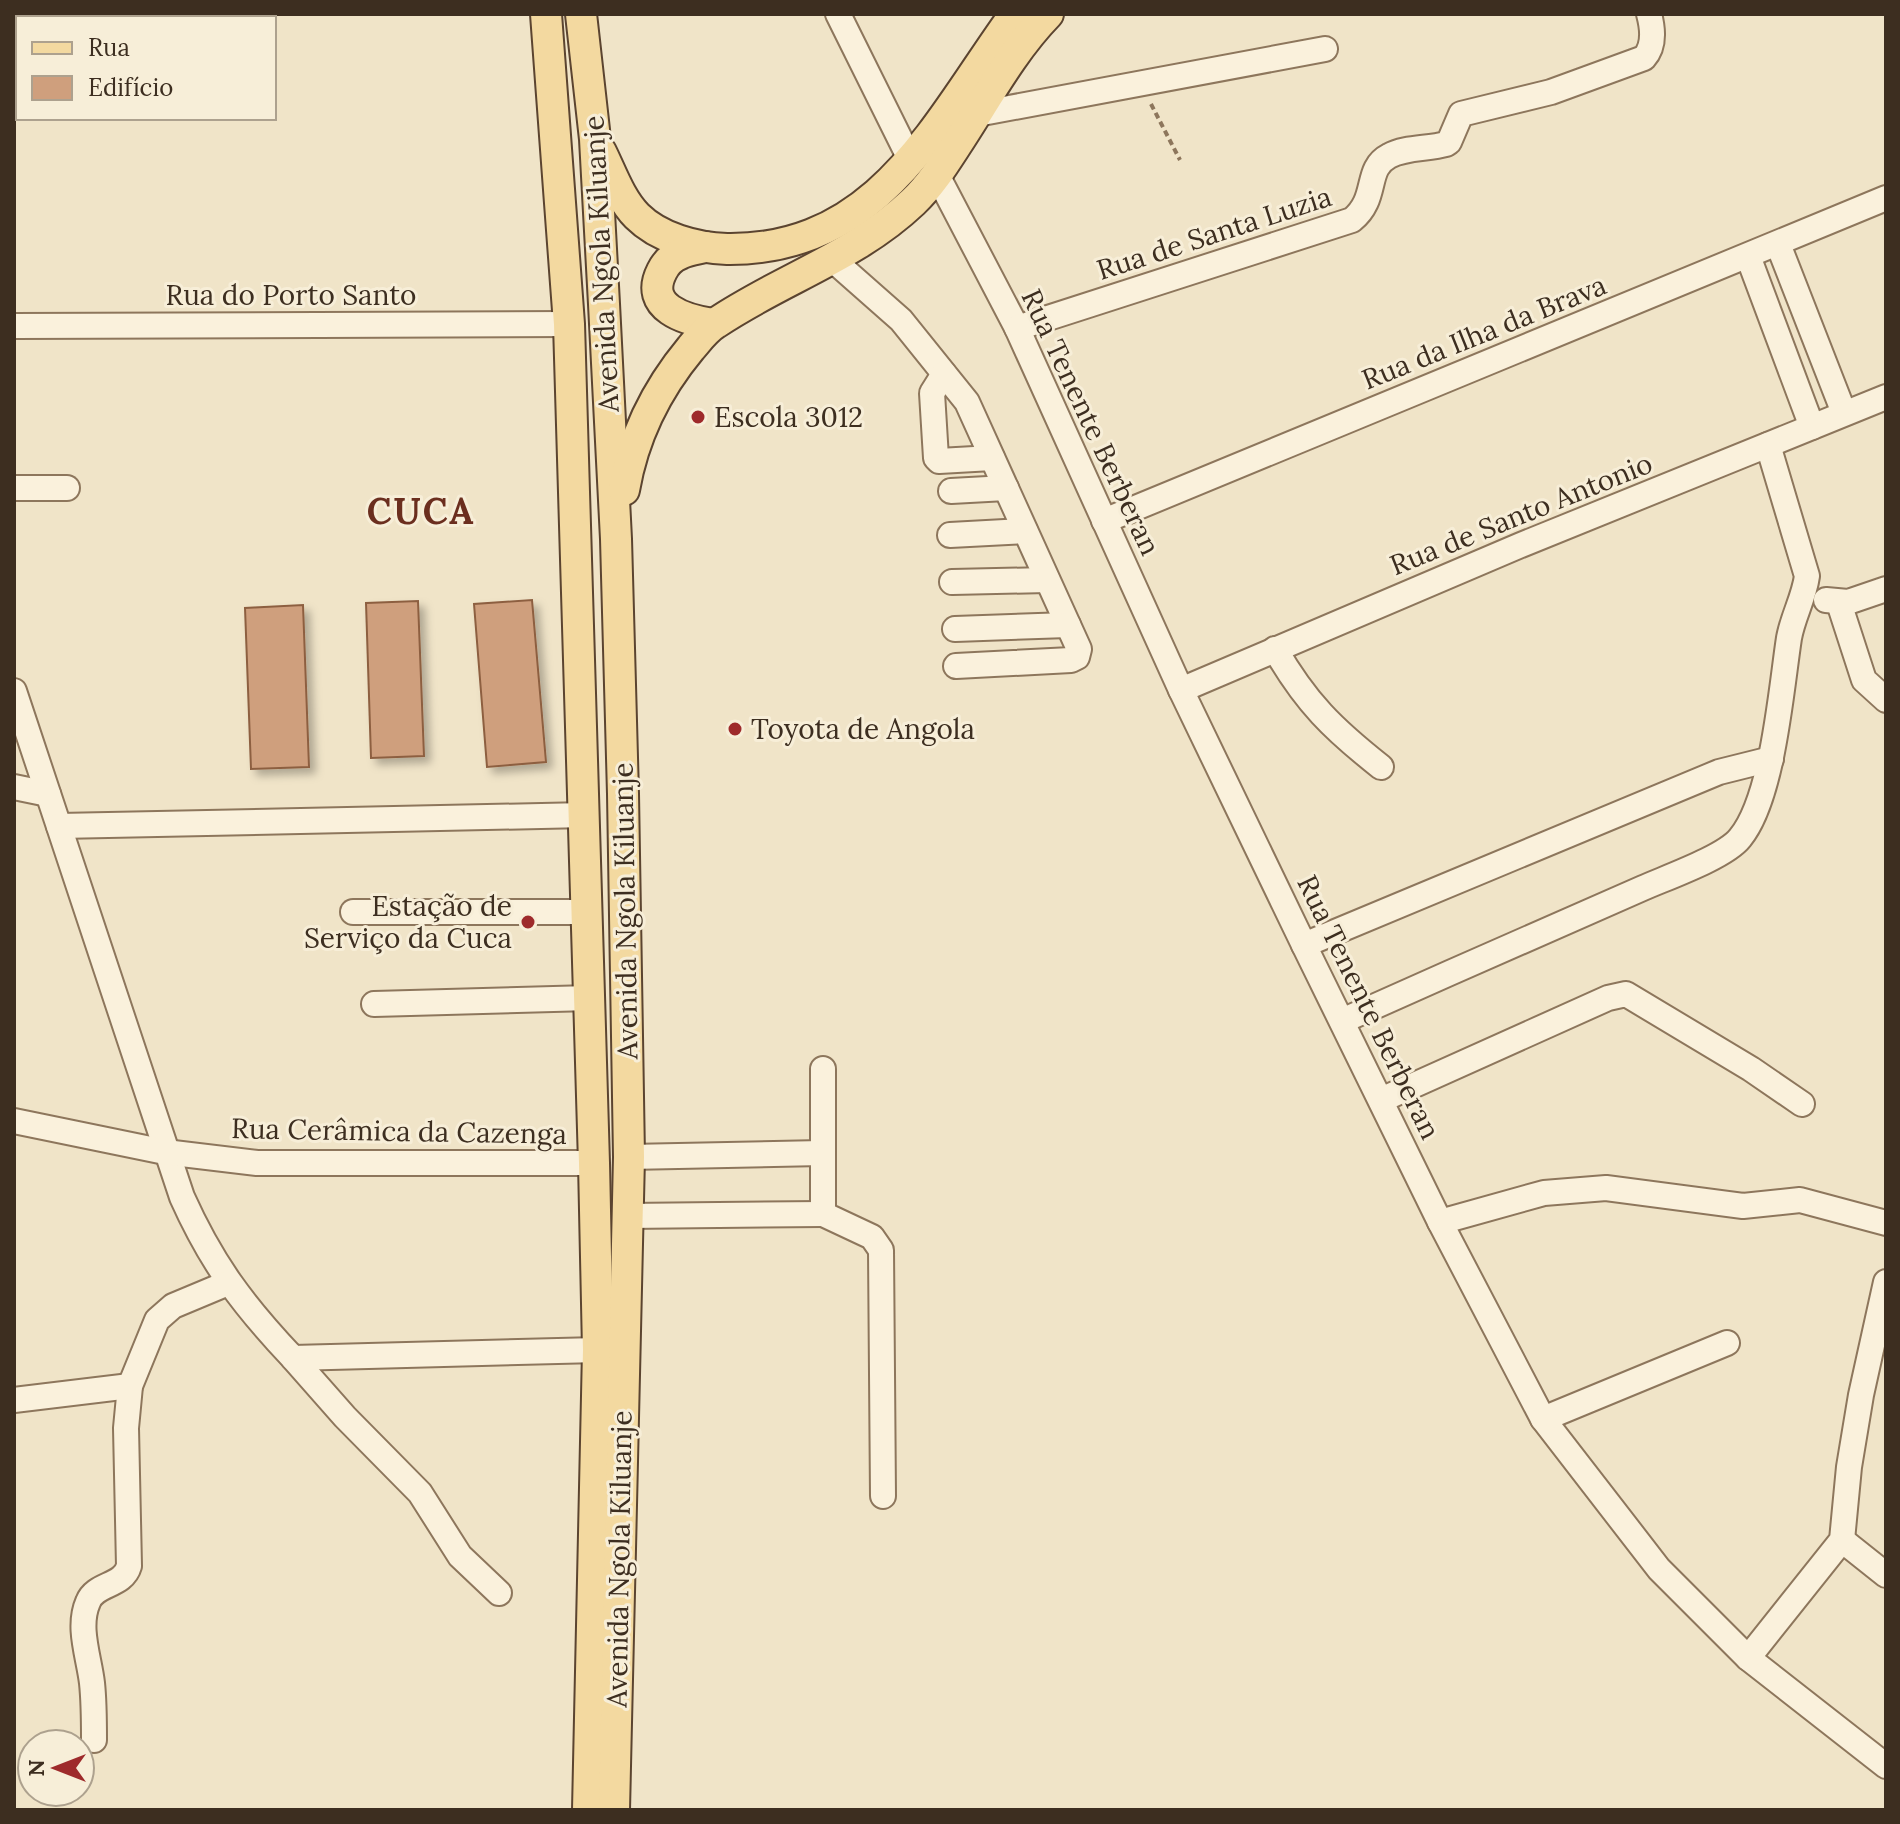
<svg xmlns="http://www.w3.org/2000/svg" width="1900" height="1824" font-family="Lora,serif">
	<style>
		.building { fill: #cf9f7d; stroke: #8d5f41; stroke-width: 2; filter: url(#shadow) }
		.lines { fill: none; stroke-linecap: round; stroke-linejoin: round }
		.minor-casing { stroke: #8d765c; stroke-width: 28 }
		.major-casing { stroke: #5b4430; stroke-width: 34 }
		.path { stroke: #8d765c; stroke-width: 4; stroke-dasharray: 6 4; stroke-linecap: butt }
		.minor { stroke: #faf1dc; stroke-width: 24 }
		.major { stroke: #f3d9a0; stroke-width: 30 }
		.poi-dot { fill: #9e2a2b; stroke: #f7eed8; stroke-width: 3 }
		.labels { text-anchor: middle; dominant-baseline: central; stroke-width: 6; stroke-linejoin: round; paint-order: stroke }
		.street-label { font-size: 28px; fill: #3d2e20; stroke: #f7eed8 }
		.poi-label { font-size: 28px; fill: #3d2e20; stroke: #f7eed8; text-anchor: start }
		.district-label { font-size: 36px; font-weight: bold; letter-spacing: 2px; fill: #6b2e1e; stroke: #f7eed8 }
	</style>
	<defs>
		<filter id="shadow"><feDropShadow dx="6" dy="6" stdDeviation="4" flood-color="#0004"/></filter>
	</defs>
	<rect width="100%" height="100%" fill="#f0e4c8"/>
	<g class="building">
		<polygon points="532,600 546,762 487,767 474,604"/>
		<polygon points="418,601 424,756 371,758 366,603"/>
		<polygon points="303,605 309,767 251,769 245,608"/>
	</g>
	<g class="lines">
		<defs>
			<g id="minor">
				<polyline points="838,14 911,161"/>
				<polyline points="14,15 78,16 82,14"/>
				<polyline points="977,114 1325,49"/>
				<polyline points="937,175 1017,328 1181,690 1304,945 1440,1222 1543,1419 1659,1569 1748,1658 1886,1766"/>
				<polyline points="1778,244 1844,413"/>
				<polyline points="1748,256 1812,427"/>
				<polyline points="833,260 901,320 967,402 1079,649 1077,657 1071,660 956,666"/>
				<polyline points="14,326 569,324"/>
				<path d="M1017 328 1352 220C1379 198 1364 169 1389 156 1405 147 1428 149 1446 144L1449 142 1461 114 1551 92 1644 58C1655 46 1653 29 1649 14"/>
				<polyline points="944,374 932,393 936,458 939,461 992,458"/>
				<polyline points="14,488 67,488"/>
				<polyline points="951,491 1006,488"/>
				<polyline points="1104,521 1886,198"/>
				<polyline points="950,535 1025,531"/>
				<polyline points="952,582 1047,580"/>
				<polyline points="1826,600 1848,602 1886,589"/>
				<polyline points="1839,603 1864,680 1886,700"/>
				<polyline points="955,629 1068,625"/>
				<path d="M1275 649C1306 703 1333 729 1381 767"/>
				<polyline points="1181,690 1521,545 1886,397"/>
				<path d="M14 691 182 1197C212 1264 243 1305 293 1358L598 1350"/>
				<polyline points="14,787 48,794"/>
				<polyline points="59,826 586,815"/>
				<polyline points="353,912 588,912"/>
				<polyline points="1304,945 1719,772 1771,759"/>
				<polyline points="374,1004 590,998"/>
				<path d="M1342 1021C1442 976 1543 932 1643 888 1668 877 1725 857 1740 838 1773 798 1781 690 1789 638 1793 616 1804 598 1807 576L1768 445"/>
				<polyline points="823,1069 823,1214 872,1237 881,1250 883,1496"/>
				<polyline points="1381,1100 1608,998 1626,994 1751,1069 1802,1104"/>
				<polyline points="14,1121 165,1152 257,1163 594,1163"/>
				<polyline points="629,1157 822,1153"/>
				<polyline points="627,1216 823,1214"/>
				<polyline points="1440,1222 1544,1193 1606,1188 1743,1206 1800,1200 1886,1223"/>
				<polyline points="293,1358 345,1417 420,1493 460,1556 499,1593"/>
				<polyline points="14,1400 130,1386"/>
				<polyline points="1543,1419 1727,1343"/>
				<polyline points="1842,1540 1886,1575"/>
				<polyline points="1748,1658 1842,1540 1849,1467 1861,1395 1886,1282"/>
				<path d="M94 1740C94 1721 94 1702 92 1683 89 1657 77 1627 88 1602 95 1583 123 1587 129 1566L126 1428 130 1386 157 1320 173 1306 228 1283"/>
			</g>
			<g id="major">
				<polyline points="546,14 569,324 594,1163 598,1350 588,1810"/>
				<polyline points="581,14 595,139 604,304 616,539 623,794 629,1157 614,1810"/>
				<path d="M601 152C611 172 620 199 637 216 659 238 696 248 727 249 880 251 937 121 1015 14"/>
				<path d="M705 247C697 249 687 250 680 254 672 257 666 263 662 271 643 308 686 320 713 324"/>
				<path d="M624 490C633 437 656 390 691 348 698 340 706 329 716 323 781 279 855 257 913 202 931 185 944 164 957 144 986 100 1011 52 1048 14"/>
			</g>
		</defs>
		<use href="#minor" class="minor-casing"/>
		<use href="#major" class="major-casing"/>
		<polyline class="path" points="1151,104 1180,160"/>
		<use href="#minor" class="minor"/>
		<use href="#major" class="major"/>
	</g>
	<g class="poi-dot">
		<circle cx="698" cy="417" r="8"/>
		<circle cx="735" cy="729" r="8"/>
		<circle cx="528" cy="922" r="8"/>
	</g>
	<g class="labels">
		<g class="street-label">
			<text transform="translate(1214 233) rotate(-18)">Rua de Santa Luzia</text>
			<text transform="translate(601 264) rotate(-93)">Avenida Ngola Kiluanje</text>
			<text x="291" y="295">Rua do Porto Santo</text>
			<text transform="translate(1484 332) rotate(-22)">Rua da Ilha da Brava</text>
			<text transform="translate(1091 422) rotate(65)">Rua Tenente Berberan</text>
			<text transform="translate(1521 514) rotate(-22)">Rua de Santo Antonio</text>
			<text transform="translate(625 911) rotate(-91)">Avenida Ngola Kiluanje</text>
			<text transform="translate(1369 1007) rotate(64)">Rua Tenente Berberan</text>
			<text transform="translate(399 1131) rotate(1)">Rua Cerâmica da Cazenga</text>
			<text transform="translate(619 1559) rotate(-89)">Avenida Ngola Kiluanje</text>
		</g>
		<g class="poi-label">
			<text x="714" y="417">Escola 3012</text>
			<text x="751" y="729">Toyota de Angola</text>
			<text x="512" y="906" text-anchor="end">Estação de<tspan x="512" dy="32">Serviço da Cuca</tspan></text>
		</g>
		<g class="district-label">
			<text x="421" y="511">CUCA</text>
		</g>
	</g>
	<rect width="1900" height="1824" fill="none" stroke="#3d2e20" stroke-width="32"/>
	<rect x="16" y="16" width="260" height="104" fill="#f7eed8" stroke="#ada18e" stroke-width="2"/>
	<rect x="32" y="42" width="40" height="12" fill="#f3d9a0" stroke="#ada18e" stroke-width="2"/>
	<text x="88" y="56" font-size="24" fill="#3d2e20">Rua</text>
	<rect x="32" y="76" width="40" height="24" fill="#cf9f7d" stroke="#ada18e" stroke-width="2"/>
	<text x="88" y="96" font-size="24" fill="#3d2e20">Edifício</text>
	<g transform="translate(56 1768) rotate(270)"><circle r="38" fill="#f7eed8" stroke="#ada18e" stroke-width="2"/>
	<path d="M0-6L14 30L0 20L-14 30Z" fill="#9e2a2b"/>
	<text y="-12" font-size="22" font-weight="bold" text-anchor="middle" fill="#3d2e20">N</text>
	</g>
</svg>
